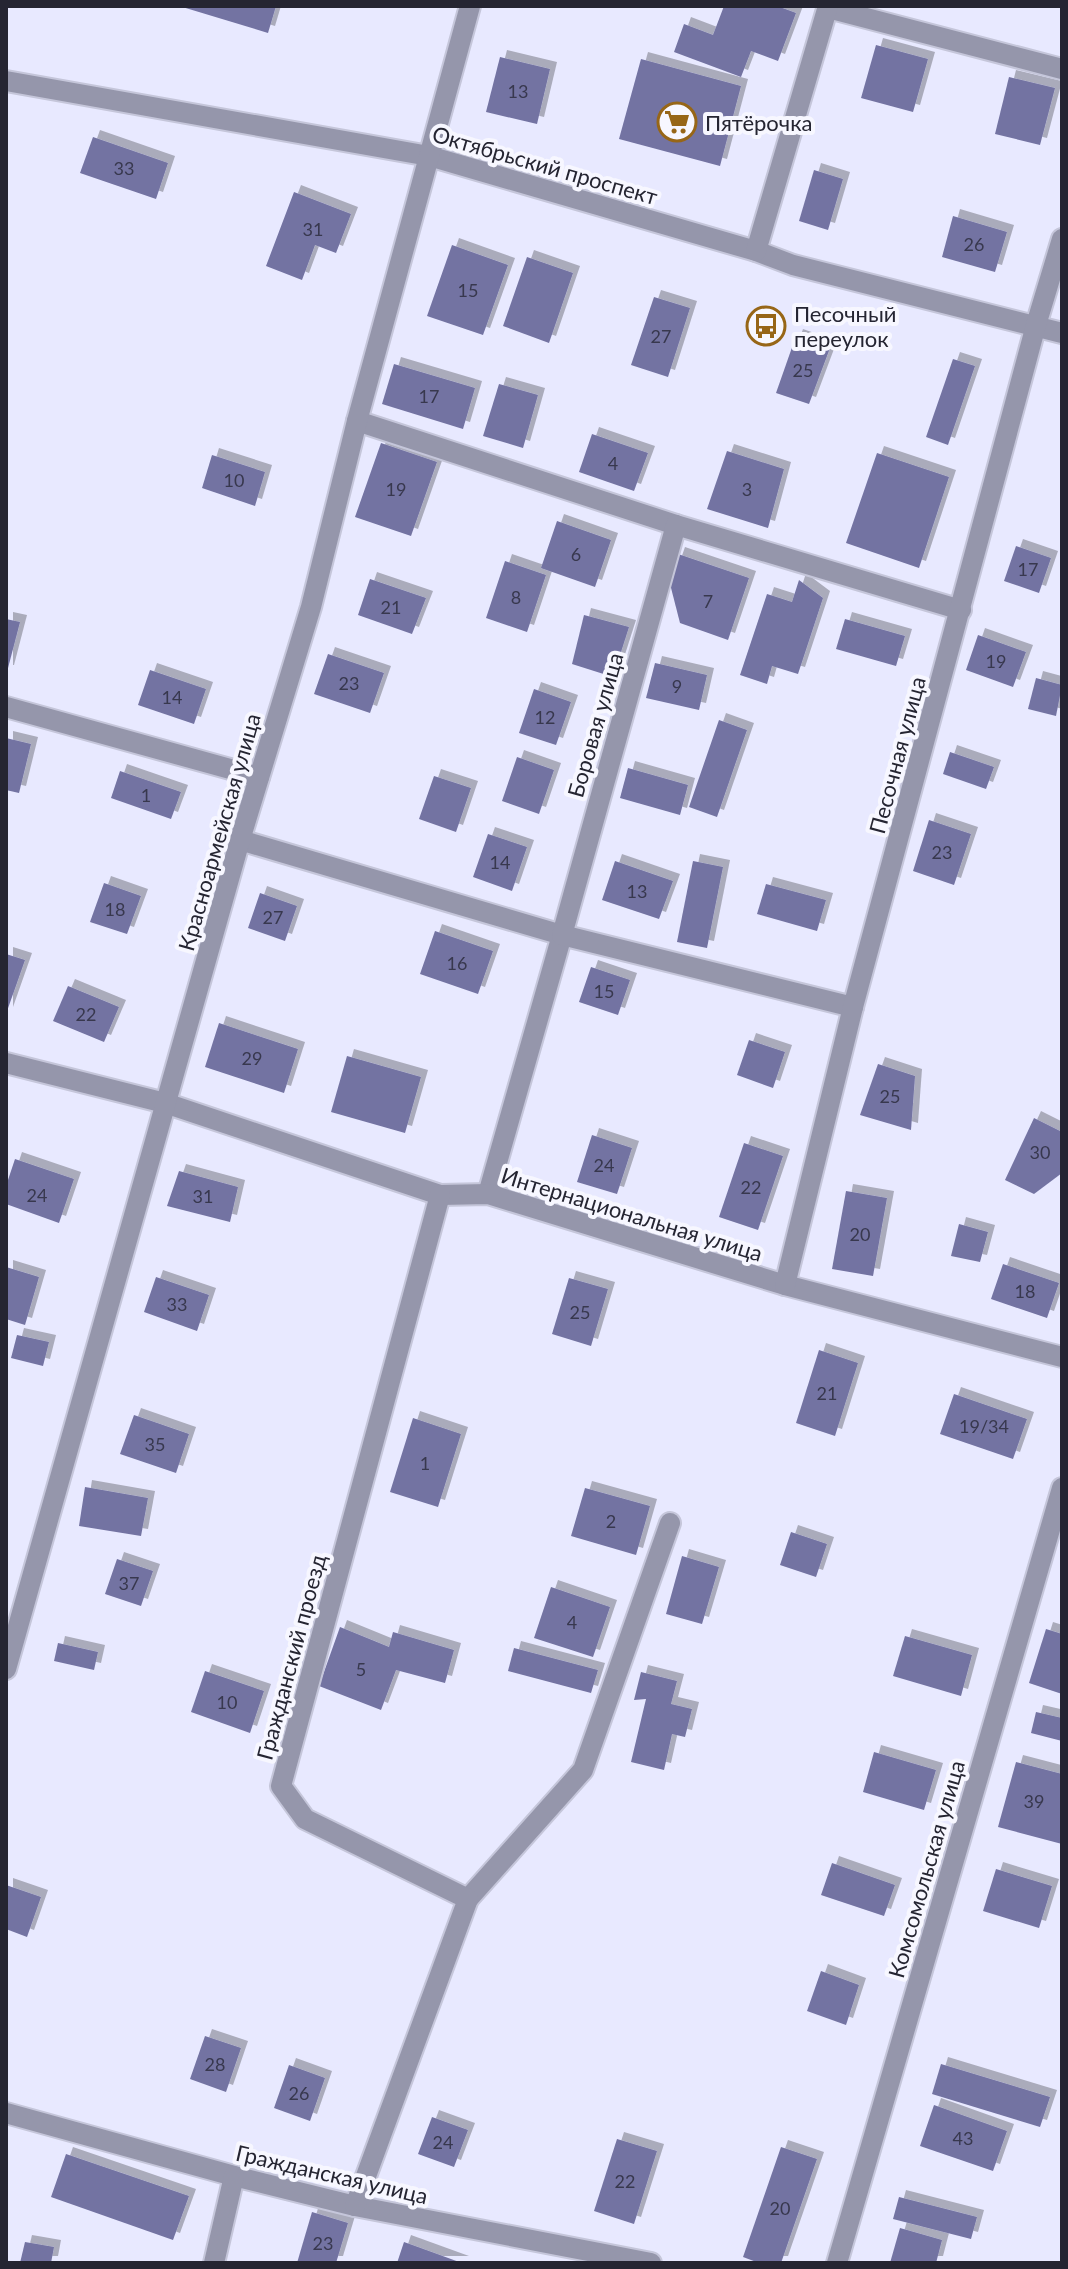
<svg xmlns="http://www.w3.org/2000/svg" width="1068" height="2269" font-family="Lato,sans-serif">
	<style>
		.building { fill: #7373a2; filter: url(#shadow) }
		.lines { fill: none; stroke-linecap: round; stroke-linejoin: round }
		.minor-casing { stroke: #c5c6da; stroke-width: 24 }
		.minor { stroke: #9596ab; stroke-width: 20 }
		.labels { text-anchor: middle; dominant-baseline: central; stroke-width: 8; stroke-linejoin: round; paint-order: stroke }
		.number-label { font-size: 18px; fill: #38384e }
		.poi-label { font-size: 22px; fill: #252532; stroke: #f7f7ff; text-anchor: start }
		.street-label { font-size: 22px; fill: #252532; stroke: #f7f7ff }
	</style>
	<defs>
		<filter id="shadow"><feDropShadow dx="7" dy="-7" stdDeviation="0" flood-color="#0004"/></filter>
	</defs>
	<rect width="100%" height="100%" fill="#e8e9ff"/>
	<g class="building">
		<polygon points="179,6 276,6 268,33"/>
		<polygon points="724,6 777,6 796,13 778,61 751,51 741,77 674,52 684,24 713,35"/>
		<polygon points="876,45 928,59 913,112 861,98"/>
		<polygon points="500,57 550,69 537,124 486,112"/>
		<polygon points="641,59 741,86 720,166 619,139"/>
		<polygon points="1009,77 1055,88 1040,145 995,134"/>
		<polygon points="93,137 168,163 156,199 80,173"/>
		<polygon points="814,170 843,179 828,230 799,221"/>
		<polygon points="294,192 351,214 336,253 315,245 302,280 266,266"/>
		<polygon points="953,216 1007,232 995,272 942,257"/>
		<polygon points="452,245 508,265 483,335 427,316"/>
		<polygon points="527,257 573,273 549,343 503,326"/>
		<polygon points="654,297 690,308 668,377 631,365"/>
		<polygon points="796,336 830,348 809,404 776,393"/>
		<polygon points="953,359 975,366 948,445 926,437"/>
		<polygon points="394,364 475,388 463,429 382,404"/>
		<polygon points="499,384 538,395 523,448 483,436"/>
		<polygon points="592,434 648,453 634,491 579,472"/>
		<polygon points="381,443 437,462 411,536 355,517"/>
		<polygon points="727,451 784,469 768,528 707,509"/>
		<polygon points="877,453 949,477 919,568 846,543"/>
		<polygon points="212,455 265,472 255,506 202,488"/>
		<polygon points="557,521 611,540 595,587 541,568"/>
		<polygon points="1016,546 1051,558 1039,593 1004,581"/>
		<polygon points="678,554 749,578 728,640 680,623 669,580"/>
		<polygon points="505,561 546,575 527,632 486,618"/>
		<polygon points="370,579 426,598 412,634 358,615"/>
		<polygon points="799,580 823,598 798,674 772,666 767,684 740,675 767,594 792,602"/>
		<polygon points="584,615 629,627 613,677 572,664"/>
		<polygon points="6,619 20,622 7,672 6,672"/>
		<polygon points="845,619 905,636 896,666 836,649"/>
		<polygon points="978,635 1026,652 1013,687 966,670"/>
		<polygon points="328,654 384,673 370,713 314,694"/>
		<polygon points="655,663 707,675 699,710 646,698"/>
		<polygon points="150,670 206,689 194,724 138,705"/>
		<polygon points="1036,678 1062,685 1056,716 1028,709"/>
		<polygon points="534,689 571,702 556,745 519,733"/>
		<polygon points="719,720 747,730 717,817 689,807"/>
		<polygon points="6,738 31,744 19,793 6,790"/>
		<polygon points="950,752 994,767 986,789 943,774"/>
		<polygon points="517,757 554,770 539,814 502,801"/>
		<polygon points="628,768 688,785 680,815 620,798"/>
		<polygon points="120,771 181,792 171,819 111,798"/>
		<polygon points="434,776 471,788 456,832 419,819"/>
		<polygon points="929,820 971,834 954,885 913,871"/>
		<polygon points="488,834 527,847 512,891 473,877"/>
		<polygon points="615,861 673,881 659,919 602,900"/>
		<polygon points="693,861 723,867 707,948 677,942"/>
		<polygon points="104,883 141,896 127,934 90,922"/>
		<polygon points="766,884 826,900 817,931 757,914"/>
		<polygon points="260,893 297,906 285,941 248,928"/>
		<polygon points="435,931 493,951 478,994 420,974"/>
		<polygon points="6,954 25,960 6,1014"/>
		<polygon points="591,967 630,980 618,1015 579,1002"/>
		<polygon points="68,986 119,1007 104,1042 53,1021"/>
		<polygon points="219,1023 298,1049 284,1093 205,1067"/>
		<polygon points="749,1040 785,1052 773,1088 737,1075"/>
		<polygon points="347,1056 421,1077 405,1133 331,1112"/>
		<polygon points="878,1064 915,1076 911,1130 860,1115"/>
		<polygon points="1034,1118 1062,1132 1062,1173 1034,1194 1005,1180"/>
		<polygon points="592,1135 632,1148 617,1194 577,1182"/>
		<polygon points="744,1143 783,1156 758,1230 719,1217"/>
		<polygon points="15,1159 74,1179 59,1223 6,1204 6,1186"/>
		<polygon points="179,1171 238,1187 230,1222 167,1206"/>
		<polygon points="846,1191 887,1198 873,1276 832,1269"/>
		<polygon points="959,1224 988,1232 980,1262 951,1256"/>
		<polygon points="1003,1264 1059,1283 1047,1318 991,1299"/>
		<polygon points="6,1267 39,1277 25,1325 6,1319"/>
		<polygon points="156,1277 209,1295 197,1331 144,1312"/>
		<polygon points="569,1278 608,1289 591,1346 552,1334"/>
		<polygon points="17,1335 49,1342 43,1366 11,1358"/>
		<polygon points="819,1350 858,1363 835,1436 796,1423"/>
		<polygon points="954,1394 1027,1419 1013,1459 940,1434"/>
		<polygon points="134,1415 189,1434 176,1473 120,1454"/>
		<polygon points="413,1418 461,1434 438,1507 390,1492"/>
		<polygon points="85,1487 148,1498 141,1536 79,1526"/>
		<polygon points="585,1488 650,1506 636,1555 571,1536"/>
		<polygon points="791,1532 827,1544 816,1577 780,1565"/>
		<polygon points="682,1556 719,1567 702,1624 666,1614"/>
		<polygon points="117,1559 153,1571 141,1606 105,1594"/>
		<polygon points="551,1587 610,1607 593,1657 534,1638"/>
		<polygon points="340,1627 389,1647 393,1632 454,1650 445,1683 396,1670 381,1710 319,1686"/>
		<polygon points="1046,1629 1062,1634 1062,1694 1029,1683"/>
		<polygon points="905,1636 972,1655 961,1696 893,1676"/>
		<polygon points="58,1643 98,1652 94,1670 54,1661"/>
		<polygon points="514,1648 598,1670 591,1693 508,1671"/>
		<polygon points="205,1671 264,1691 250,1733 191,1712"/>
		<polygon points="641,1672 677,1681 671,1704 692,1709 685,1737 672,1734 664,1770 631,1762 646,1699 634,1700"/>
		<polygon points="1036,1712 1062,1718 1062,1741 1031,1733"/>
		<polygon points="874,1752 936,1770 924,1810 863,1792"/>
		<polygon points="1016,1762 1062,1774 1062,1844 998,1827"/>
		<polygon points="832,1863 895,1885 884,1916 821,1895"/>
		<polygon points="996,1869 1052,1886 1039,1928 983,1911"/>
		<polygon points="6,1885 41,1897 27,1937 6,1929"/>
		<polygon points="821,1971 859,1985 846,2025 807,2011"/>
		<polygon points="205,2036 241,2048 226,2092 190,2079"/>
		<polygon points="941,2064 1050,2097 1040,2127 932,2094"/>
		<polygon points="289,2065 325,2078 310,2121 274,2108"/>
		<polygon points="934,2105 1007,2131 993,2171 920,2146"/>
		<polygon points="432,2117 468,2130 454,2167 418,2154"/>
		<polygon points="617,2139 657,2151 634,2224 594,2211"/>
		<polygon points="781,2147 817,2159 781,2263 759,2263 743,2257"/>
		<polygon points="66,2154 189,2196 173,2240 51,2197"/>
		<polygon points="899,2197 977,2217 971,2239 893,2219"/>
		<polygon points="312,2212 348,2223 336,2263 297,2263"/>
		<polygon points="900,2228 942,2240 936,2263 890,2263"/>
		<polygon points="25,2242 54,2247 51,2263 20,2263"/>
		<polygon points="404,2242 462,2263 397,2263"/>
	</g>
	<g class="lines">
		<defs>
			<g id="minor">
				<polyline points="828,8 1062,69"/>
				<polyline points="6,81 429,156 756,251 793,265 1062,333"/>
				<polyline points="756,251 828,6"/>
				<polyline points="357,421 676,525"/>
				<polyline points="6,707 259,777"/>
				<polyline points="240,840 562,935 488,1194"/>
				<polyline points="853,1007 562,935 676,525 961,610"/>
				<polyline points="6,1063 165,1103 440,1195 488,1194 785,1285 1062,1357"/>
				<polyline points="785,1285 853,1007 1036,325 1062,239"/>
				<polyline points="6,1669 240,840 311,607 357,421 470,6"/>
				<polyline points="468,1899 583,1770 670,1523"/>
				<polyline points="6,2113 234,2176 355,2206 651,2263"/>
				<polyline points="355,2206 468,1899 305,1819 281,1786 440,1195"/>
				<polyline points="214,2263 234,2176"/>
				<polyline points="837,2263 1062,1488"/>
			</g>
		</defs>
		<use href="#minor" class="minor-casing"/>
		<use href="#minor" class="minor"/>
	</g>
	<defs>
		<symbol id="supermarket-ring" viewBox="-11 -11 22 22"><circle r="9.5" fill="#f7f7ff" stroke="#976617" stroke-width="1.5"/><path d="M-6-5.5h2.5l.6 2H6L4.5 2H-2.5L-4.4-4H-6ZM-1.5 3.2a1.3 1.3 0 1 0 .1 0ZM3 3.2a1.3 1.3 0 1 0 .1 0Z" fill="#976617"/></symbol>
		<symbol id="bus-ring" viewBox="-11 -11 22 22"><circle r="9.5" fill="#f7f7ff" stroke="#976617" stroke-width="1.5"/><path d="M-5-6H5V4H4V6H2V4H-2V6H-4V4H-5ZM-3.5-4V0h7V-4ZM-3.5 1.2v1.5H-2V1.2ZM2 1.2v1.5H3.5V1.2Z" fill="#976617"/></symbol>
	</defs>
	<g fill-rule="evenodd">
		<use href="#supermarket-ring" x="655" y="100" width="44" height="44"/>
		<use href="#bus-ring" x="744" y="304" width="44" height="44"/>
	</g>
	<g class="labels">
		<g class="number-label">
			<text x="518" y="91">13</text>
			<text x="124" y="168">33</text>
			<text x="313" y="229">31</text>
			<text x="974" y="244">26</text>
			<text x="468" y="290">15</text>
			<text x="661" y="336">27</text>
			<text x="803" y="370">25</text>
			<text x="429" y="396">17</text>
			<text x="613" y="463">4</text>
			<text x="234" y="480">10</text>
			<text x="396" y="489">19</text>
			<text x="747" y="489">3</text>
			<text x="576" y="554">6</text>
			<text x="1028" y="569">17</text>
			<text x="516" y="597">8</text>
			<text x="708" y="601">7</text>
			<text x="391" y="607">21</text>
			<text x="996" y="661">19</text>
			<text x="349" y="683">23</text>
			<text x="677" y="686">9</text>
			<text x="172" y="697">14</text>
			<text x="545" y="717">12</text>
			<text x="146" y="795">1</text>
			<text x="942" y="852">23</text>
			<text x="500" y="862">14</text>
			<text x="637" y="891">13</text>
			<text x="115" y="909">18</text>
			<text x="273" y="917">27</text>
			<text x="457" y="963">16</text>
			<text x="604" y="991">15</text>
			<text x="86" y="1014">22</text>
			<text x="252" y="1058">29</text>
			<text x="890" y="1096">25</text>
			<text x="1040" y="1152">30</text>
			<text x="604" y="1165">24</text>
			<text x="751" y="1187">22</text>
			<text x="37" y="1195">24</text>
			<text x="203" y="1196">31</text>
			<text x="860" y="1234">20</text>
			<text x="1025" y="1291">18</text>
			<text x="177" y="1304">33</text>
			<text x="580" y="1312">25</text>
			<text x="827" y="1393">21</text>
			<text x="984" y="1426">19/34</text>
			<text x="155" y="1444">35</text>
			<text x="425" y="1463">1</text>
			<text x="611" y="1521">2</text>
			<text x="129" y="1583">37</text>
			<text x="572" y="1622">4</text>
			<text x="361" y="1669">5</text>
			<text x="227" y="1702">10</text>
			<text x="1034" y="1801">39</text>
			<text x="215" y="2064">28</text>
			<text x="299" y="2093">26</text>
			<text x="963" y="2138">43</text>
			<text x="443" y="2142">24</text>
			<text x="625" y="2181">22</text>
			<text x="780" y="2208">20</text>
			<text x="323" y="2243">23</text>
		</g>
		<g class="poi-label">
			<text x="705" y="122">Пятёрочка</text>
			<text x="794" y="313">Песочный<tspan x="794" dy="25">переулок</tspan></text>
		</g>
		<g class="street-label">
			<text transform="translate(545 165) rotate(16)">Октябрьский проспект</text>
			<text transform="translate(595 725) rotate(-74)">Боровая улица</text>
			<text transform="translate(897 755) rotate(-75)">Песочная улица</text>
			<text transform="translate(219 832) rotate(-74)">Красноармейская улица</text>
			<text transform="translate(632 1214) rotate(17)">Интернациональная улица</text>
			<text transform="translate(291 1657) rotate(-75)">Гражданский проезд</text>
			<text transform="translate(926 1869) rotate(-74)">Комсомольская улица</text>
			<text transform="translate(332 2174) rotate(13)">Гражданская улица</text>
		</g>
	</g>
	<rect width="1068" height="2269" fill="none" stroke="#252532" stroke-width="16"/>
</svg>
